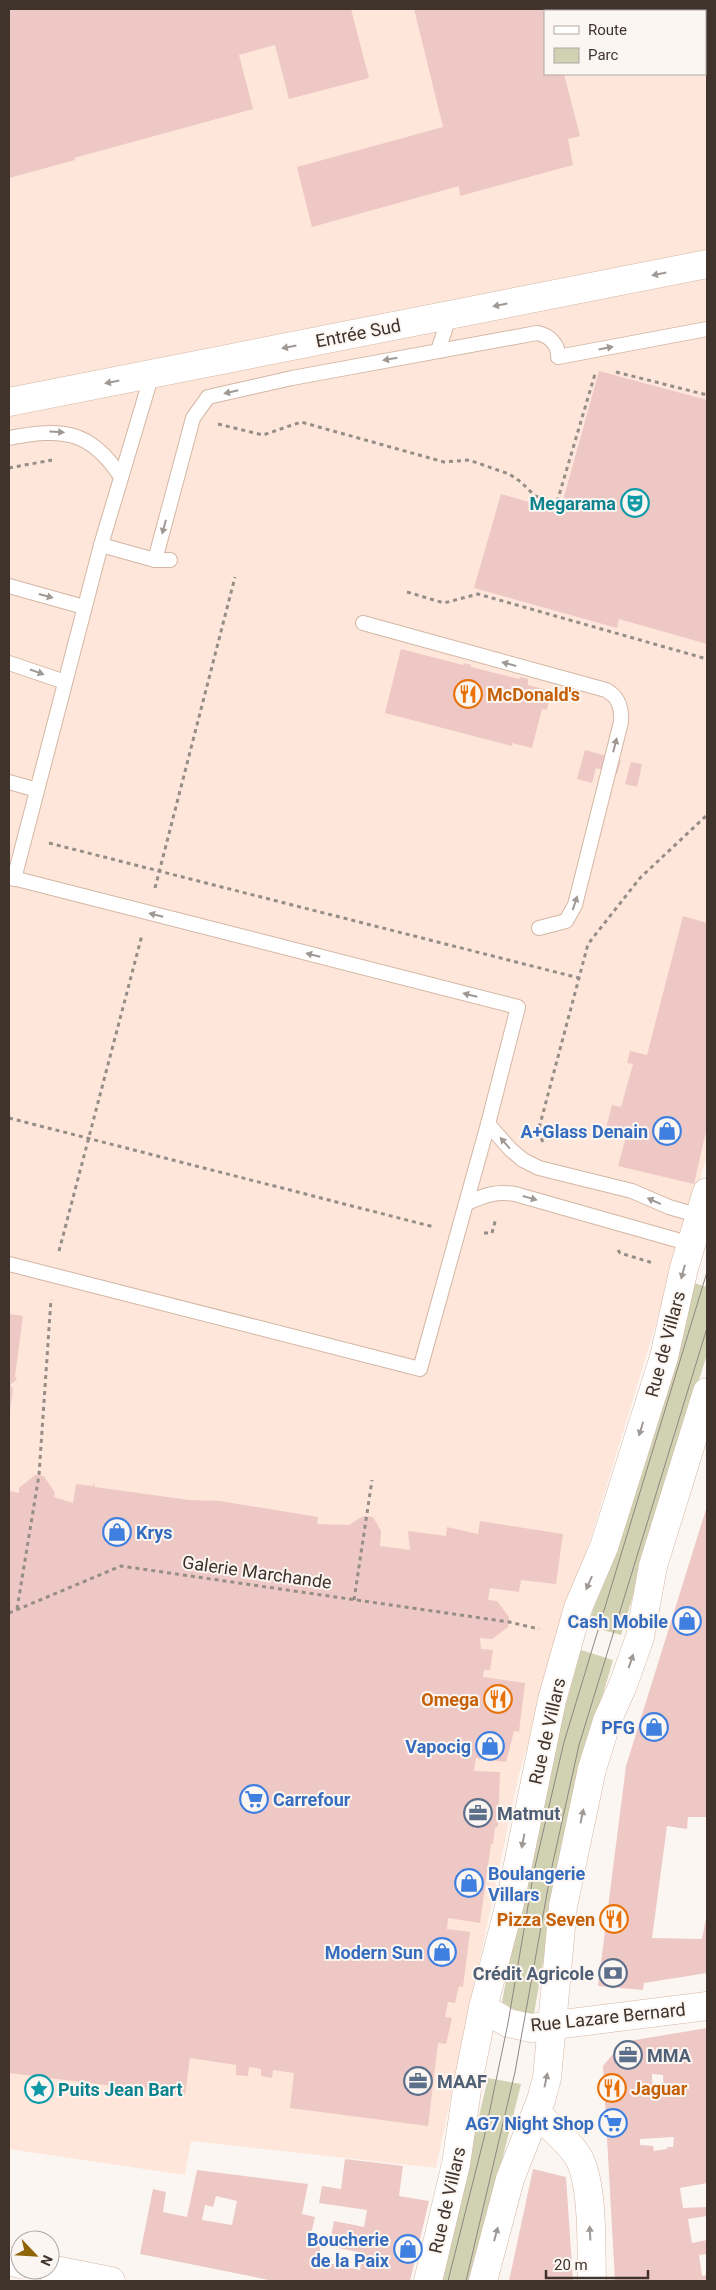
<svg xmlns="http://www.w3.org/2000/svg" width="716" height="2290" font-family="Roboto,sans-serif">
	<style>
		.built { fill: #fee7da; fill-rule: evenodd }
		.green { fill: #d0d2b1 }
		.building { fill: #edc8c4; fill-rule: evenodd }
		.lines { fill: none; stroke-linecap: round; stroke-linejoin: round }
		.service-casing { stroke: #d4b6a4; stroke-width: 16 }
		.minor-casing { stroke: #d4b6a4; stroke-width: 29 }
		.tertiary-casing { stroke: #d4b6a4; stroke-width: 29 }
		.path { stroke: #968d88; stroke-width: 3; stroke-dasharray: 4 4; stroke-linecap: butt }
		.service { stroke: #fff; stroke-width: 14 }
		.minor { stroke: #fff; stroke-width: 28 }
		.tertiary { stroke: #fff; stroke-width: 28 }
		.tram { stroke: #908680; stroke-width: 1 }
		.oneway { fill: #9f9996 }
		.labels { text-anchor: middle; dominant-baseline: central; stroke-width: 4; stroke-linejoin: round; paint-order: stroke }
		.street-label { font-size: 18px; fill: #3f332c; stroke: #fcf6f2 }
		.culture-label { font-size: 18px; font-weight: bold; fill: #0d838f; stroke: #fcf6f2; text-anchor: end }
		.food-label { font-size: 18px; font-weight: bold; fill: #c56008; stroke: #fcf6f2; text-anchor: start }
		.shop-label { font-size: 18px; font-weight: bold; fill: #366cbe; stroke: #fcf6f2; text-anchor: end }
		.service-label { font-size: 18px; font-weight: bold; fill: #4e5e75; stroke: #fcf6f2; text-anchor: start }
	</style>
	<rect width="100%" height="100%" fill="#fcf6f2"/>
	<path class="built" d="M9 9H707V1156L519 1774 436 2168 191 2141 185 2175 9 2149ZM545 11H705V74H545Z"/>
	<g class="green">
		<polygon points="694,1283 707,1287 707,1354 621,1635 588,1626"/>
		<path d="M581 1650 613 1660C578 1776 554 1895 534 2014L515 2010 502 2002 538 1805Z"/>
		<polygon points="488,2078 521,2084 472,2281 440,2281"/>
	</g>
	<g class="building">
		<polygon points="9,9 351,9 369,78 289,99 275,45 239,55 253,109 74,158 75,160 9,178"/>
		<polygon points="414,9 707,9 707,62 705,62 705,11 545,11 545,74 564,74 580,136 568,139 573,165 460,196 459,186 312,227 297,167 443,127"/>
		<polygon points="599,371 707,400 707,644 619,619 617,628 474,588 501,494 560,511"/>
		<polygon points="401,649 463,665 464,663 471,665 471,667 519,679 520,677 528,679 528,685 547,690 545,699 549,700 547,710 542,709 532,748 512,743 512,746 385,713"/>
		<polygon points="585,750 621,760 617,774 596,768 592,783 577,779"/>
		<polygon points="631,762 642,764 637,787 625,784"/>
		<polygon points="683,916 707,923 707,1127 694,1184 618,1166 627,1133 606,1128 612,1105 621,1107 633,1064 627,1063 630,1051 647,1055"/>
		<polygon points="9,1314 23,1316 15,1376 17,1379 10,1385 13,1389 10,1411 9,1411"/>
		<polygon points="35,1475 44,1476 55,1493 54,1497 73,1503 76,1484 93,1486 94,1482 95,1487 189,1500 220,1501 318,1517 317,1524 349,1525 363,1516 373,1517 381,1531 380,1546 410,1550 408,1531 446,1536 447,1527 478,1534 480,1521 563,1534 556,1584 521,1580 519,1592 490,1588 488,1600 497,1601 509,1617 508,1627 492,1639 480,1638 481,1649 493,1650 490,1670 484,1670 483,1677 525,1683 519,1732 514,1731 506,1762 476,1758 474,1771 500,1772 498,1827 495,1827 493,1844 491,1844 480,1923 448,1918 447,1929 470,1932 463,1987 459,1986 455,2003 448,2002 445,2017 452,2018 446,2044 438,2043 428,2126 290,2108 294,2073 273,2070 272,2078 261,2076 261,2069 249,2067 248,2076 236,2075 236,2065 190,2058 185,2095 9,2073 9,1491 19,1493 19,1488"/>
		<polygon points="707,1506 707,1817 688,1817 687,1829 667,1826 652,1938 702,1939 707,1913 707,1973 644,1983 643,1990 598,1986 626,1766"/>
		<path d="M707 2028V2183L680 2188 683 2208 707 2207V2216L688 2219 692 2243 707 2240V2254L699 2255 702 2276 707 2275V2281H615L603 2066 623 2042ZM652 2074 663 2075 664 2094H653ZM674 2137 673 2147H667V2149L654 2151 653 2146 640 2145V2139Z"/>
		<path d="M345 2159 403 2166 399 2196 429 2201 410 2281H274L140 2254 153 2189 166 2192 163 2212 187 2217 197 2170 308 2184 302 2214 315 2217 312 2230 307 2233 306 2241 321 2244 318 2261 360 2270 363 2253 329 2246 334 2221 364 2227 367 2210 319 2203 322 2186 341 2189ZM216 2196 237 2201 232 2225 202 2220 205 2205 213 2207Z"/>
		<polygon points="533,2169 566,2177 573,2281 509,2281"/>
	</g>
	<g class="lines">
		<defs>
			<g id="service">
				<polyline points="438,351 450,314"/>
				<polyline points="152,374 101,545 155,560 170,560"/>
				<path d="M9 438C61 428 90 429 121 477"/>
				<path d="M155 560 193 418 208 397 292 378 537 333C549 335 559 345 558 357L707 329"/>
				<polyline points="9,586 84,607"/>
				<path d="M363 623 606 690C619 697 622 708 621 722L575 905 566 921 539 928"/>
				<polyline points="9,663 65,682"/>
				<polyline points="9,782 37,790"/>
				<polyline points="9,877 518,1007 488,1124 420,1369 9,1264"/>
				<polyline points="14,879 101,545"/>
				<polyline points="488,1124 511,1150 523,1160 539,1168 632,1191 669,1207 700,1216"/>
				<path d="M467 1203C485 1195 496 1191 515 1194L691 1244"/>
			</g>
			<g id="minor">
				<polyline points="9,402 707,264"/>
				<polyline points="9,2261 20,2264"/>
				<polyline points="50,2269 111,2281"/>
			</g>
			<g id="tertiary">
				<polyline points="483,2008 508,2023 531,2028 707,2006"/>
				<path d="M536 2113C550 2126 567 2140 577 2155 594 2180 591 2250 592 2281"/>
				<polyline points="428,2281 456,2164 468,2083 483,2008 510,1903 552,1700 578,1608 604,1547 664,1357 684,1268 707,1192"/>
				<polyline points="483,2281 510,2179 541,2100 547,2078 563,1906 592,1769 607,1721 623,1685 640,1637 653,1566 707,1392"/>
			</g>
		</defs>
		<use href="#service" class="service-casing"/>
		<use href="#minor" class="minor-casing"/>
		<use href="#tertiary" class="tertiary-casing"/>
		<g class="path">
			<polyline points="616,372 707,395"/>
			<polyline points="218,424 263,435 301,422 444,462 469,460 509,474 521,482 535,496 557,502 595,374"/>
			<polyline points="9,468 52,460"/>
			<polyline points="407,592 444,603 478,594 707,659"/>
			<polyline points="49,843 579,978"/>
			<polyline points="155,888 235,577"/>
			<polyline points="9,1118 434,1227"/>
			<polyline points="543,1142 538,1132 588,944 640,878 707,815"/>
			<polyline points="484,1233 492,1233 496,1218"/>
			<polyline points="618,1250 620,1253 653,1263"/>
			<polyline points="59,1251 142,935"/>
			<polyline points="354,1600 372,1480"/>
			<polyline points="17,1609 39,1475 51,1299"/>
			<polyline points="9,1613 121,1566 509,1622 539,1629"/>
		</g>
		<use href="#service" class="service"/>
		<use href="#minor" class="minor"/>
		<use href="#tertiary" class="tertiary"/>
		<g class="tram">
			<polyline points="448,2281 484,2138 508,2023 534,1871 564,1742 707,1272"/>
			<polyline points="466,2281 515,2072 551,1871 579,1745 707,1328"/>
		</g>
	</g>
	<defs><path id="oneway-solid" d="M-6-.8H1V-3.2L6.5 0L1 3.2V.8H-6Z" transform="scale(1.25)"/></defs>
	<g class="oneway">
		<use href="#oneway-solid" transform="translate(659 274) rotate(169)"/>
		<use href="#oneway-solid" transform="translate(500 305) rotate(169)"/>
		<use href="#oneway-solid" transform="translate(289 347) rotate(169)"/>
		<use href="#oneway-solid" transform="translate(606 348) rotate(-11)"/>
		<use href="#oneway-solid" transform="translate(390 359) rotate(170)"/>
		<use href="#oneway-solid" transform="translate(112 382) rotate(169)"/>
		<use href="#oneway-solid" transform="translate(231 392) rotate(167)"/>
		<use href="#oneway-solid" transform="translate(57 432) rotate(3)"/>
		<use href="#oneway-solid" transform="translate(164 527) rotate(105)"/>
		<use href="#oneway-solid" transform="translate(46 596) rotate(15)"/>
		<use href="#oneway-solid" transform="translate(509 664) rotate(-165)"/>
		<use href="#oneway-solid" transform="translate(37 672) rotate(19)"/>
		<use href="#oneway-solid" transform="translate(615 745) rotate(-76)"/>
		<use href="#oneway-solid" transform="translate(575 903) rotate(-72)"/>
		<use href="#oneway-solid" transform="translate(156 915) rotate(-166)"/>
		<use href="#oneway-solid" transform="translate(313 955) rotate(-166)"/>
		<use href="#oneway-solid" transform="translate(470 995) rotate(-166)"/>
		<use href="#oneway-solid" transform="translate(505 1143) rotate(-131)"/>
		<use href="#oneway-solid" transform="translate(530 1198) rotate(16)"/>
		<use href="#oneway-solid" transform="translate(654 1201) rotate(-156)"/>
		<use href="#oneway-solid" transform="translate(683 1272) rotate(105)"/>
		<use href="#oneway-solid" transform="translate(641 1429) rotate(107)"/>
		<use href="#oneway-solid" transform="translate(589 1583) rotate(114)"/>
		<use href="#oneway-solid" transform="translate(631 1661) rotate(-71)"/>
		<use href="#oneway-solid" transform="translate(582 1816) rotate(-78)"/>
		<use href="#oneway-solid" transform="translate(523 1841) rotate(101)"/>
		<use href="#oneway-solid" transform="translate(546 2080) rotate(-78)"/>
		<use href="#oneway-solid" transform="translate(590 2233) rotate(-93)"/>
		<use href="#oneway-solid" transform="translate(496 2234) rotate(-75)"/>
	</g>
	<defs>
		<symbol id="theatre-ring" viewBox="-11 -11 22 22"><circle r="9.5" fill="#fcf6f2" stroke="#0f9aa8" stroke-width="1.5"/><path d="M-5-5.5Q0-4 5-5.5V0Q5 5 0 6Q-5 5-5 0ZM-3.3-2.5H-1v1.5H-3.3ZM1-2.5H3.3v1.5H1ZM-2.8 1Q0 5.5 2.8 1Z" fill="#0f9aa8"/></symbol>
		<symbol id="restaurant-ring" viewBox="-11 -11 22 22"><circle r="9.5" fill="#fcf6f2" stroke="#e8710a" stroke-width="1.5"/><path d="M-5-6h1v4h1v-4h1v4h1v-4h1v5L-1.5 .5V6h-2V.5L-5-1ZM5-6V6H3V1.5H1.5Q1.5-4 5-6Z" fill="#e8710a"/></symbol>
		<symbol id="shop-ring" viewBox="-11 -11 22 22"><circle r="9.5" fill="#fcf6f2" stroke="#3f7fe0" stroke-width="1.5"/><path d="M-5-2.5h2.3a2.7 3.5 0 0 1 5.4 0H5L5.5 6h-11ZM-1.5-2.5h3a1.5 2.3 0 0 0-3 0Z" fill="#3f7fe0"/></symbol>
		<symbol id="supermarket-ring" viewBox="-11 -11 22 22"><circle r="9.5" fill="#fcf6f2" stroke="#3f7fe0" stroke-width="1.5"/><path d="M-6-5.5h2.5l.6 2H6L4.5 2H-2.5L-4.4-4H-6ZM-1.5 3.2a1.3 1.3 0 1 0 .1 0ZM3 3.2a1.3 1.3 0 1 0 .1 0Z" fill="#3f7fe0"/></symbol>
		<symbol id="office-ring" viewBox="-11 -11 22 22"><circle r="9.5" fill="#fcf6f2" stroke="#5c6f8a" stroke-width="1.5"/><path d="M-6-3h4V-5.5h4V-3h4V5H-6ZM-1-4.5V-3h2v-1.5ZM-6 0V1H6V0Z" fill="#5c6f8a"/></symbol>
		<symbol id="bank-ring" viewBox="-11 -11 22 22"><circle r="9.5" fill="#fcf6f2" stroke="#5c6f8a" stroke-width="1.5"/><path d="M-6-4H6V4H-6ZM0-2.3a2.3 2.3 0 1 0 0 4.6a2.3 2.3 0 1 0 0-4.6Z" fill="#5c6f8a"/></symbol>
		<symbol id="sight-ring" viewBox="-11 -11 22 22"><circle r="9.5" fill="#fcf6f2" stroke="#0f9aa8" stroke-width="1.5"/><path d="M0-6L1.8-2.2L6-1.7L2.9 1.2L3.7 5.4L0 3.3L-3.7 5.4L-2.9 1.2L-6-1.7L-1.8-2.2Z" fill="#0f9aa8"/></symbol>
	</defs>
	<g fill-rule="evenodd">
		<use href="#theatre-ring" x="619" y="487" width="32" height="32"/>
		<use href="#restaurant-ring" x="452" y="678" width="32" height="32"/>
		<use href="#shop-ring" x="651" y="1115" width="32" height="32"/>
		<use href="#shop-ring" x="101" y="1516" width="32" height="32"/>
		<use href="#shop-ring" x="671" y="1605" width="32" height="32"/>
		<use href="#restaurant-ring" x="482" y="1683" width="32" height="32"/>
		<use href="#shop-ring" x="638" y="1711" width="32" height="32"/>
		<use href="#shop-ring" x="474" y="1730" width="32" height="32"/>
		<use href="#supermarket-ring" x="238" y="1783" width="32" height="32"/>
		<use href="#office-ring" x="462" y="1797" width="32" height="32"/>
		<use href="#shop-ring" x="453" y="1867" width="32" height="32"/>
		<use href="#restaurant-ring" x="598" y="1903" width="32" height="32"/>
		<use href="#shop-ring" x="426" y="1936" width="32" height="32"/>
		<use href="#bank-ring" x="597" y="1957" width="32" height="32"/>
		<use href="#office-ring" x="612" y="2039" width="32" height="32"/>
		<use href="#office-ring" x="402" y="2065" width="32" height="32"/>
		<use href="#restaurant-ring" x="596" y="2072" width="32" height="32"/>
		<use href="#sight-ring" x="23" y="2073" width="32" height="32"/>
		<use href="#supermarket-ring" x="597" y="2107" width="32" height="32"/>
		<use href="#shop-ring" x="392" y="2233" width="32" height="32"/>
	</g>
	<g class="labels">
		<g class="street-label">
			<text transform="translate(358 333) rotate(-11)">Entrée Sud</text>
			<text transform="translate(665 1344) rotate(-75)">Rue de Villars</text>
			<text transform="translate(257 1572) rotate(8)">Galerie Marchande</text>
			<text transform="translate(547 1731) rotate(-77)">Rue de Villars</text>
			<text transform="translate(608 2017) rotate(-6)">Rue Lazare Bernard</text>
			<text transform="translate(447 2200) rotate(-77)">Rue de Villars</text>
		</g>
		<g class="culture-label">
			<text x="616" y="503">Megarama</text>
			<text x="58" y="2089" text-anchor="start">Puits Jean Bart</text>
		</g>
		<g class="food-label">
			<text x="487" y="694">McDonald's</text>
			<text x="479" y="1699" text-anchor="end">Omega</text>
			<text x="595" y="1919" text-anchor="end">Pizza Seven</text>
			<text x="631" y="2088">Jaguar</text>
		</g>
		<g class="shop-label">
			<text x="648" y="1131">A+Glass Denain</text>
			<text x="136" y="1532" text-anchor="start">Krys</text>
			<text x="668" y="1621">Cash Mobile</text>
			<text x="635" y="1727">PFG</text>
			<text x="471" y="1746">Vapocig</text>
			<text x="273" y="1799" text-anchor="start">Carrefour</text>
			<text x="488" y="1873" text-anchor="start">Boulangerie<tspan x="488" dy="21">Villars</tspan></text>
			<text x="423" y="1952">Modern Sun</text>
			<text x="594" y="2123">AG7 Night Shop</text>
			<text x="389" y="2239">Boucherie<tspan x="389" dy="21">de la Paix</tspan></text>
		</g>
		<g class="service-label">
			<text x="497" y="1813">Matmut</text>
			<text x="594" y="1973" text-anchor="end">Crédit Agricole</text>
			<text x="647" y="2055">MMA</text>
			<text x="437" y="2081">MAAF</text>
		</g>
	</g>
	<rect width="716" height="2290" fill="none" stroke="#3f332c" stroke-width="20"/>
	<rect x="544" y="10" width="162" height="65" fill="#fcf6f2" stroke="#b0a8a3"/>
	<rect x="554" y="26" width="25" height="8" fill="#ffffff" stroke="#b0a8a3"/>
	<text x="588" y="35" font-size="15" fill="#3f332c">Route</text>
	<rect x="554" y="48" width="25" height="15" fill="#d0d2b1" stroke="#b0a8a3"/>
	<text x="588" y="60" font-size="15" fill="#3f332c">Parc</text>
	<g transform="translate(35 2255) rotate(115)"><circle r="24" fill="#fcf6f2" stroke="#b0a8a3"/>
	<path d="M0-4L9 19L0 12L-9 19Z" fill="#8e6509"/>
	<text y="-8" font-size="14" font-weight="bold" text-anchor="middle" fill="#3f332c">N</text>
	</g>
	<path d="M546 2270v8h102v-8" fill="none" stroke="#3f332c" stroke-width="2.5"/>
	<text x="554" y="2270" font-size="15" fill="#3f332c" stroke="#fcf6f2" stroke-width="4" paint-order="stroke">20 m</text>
</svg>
